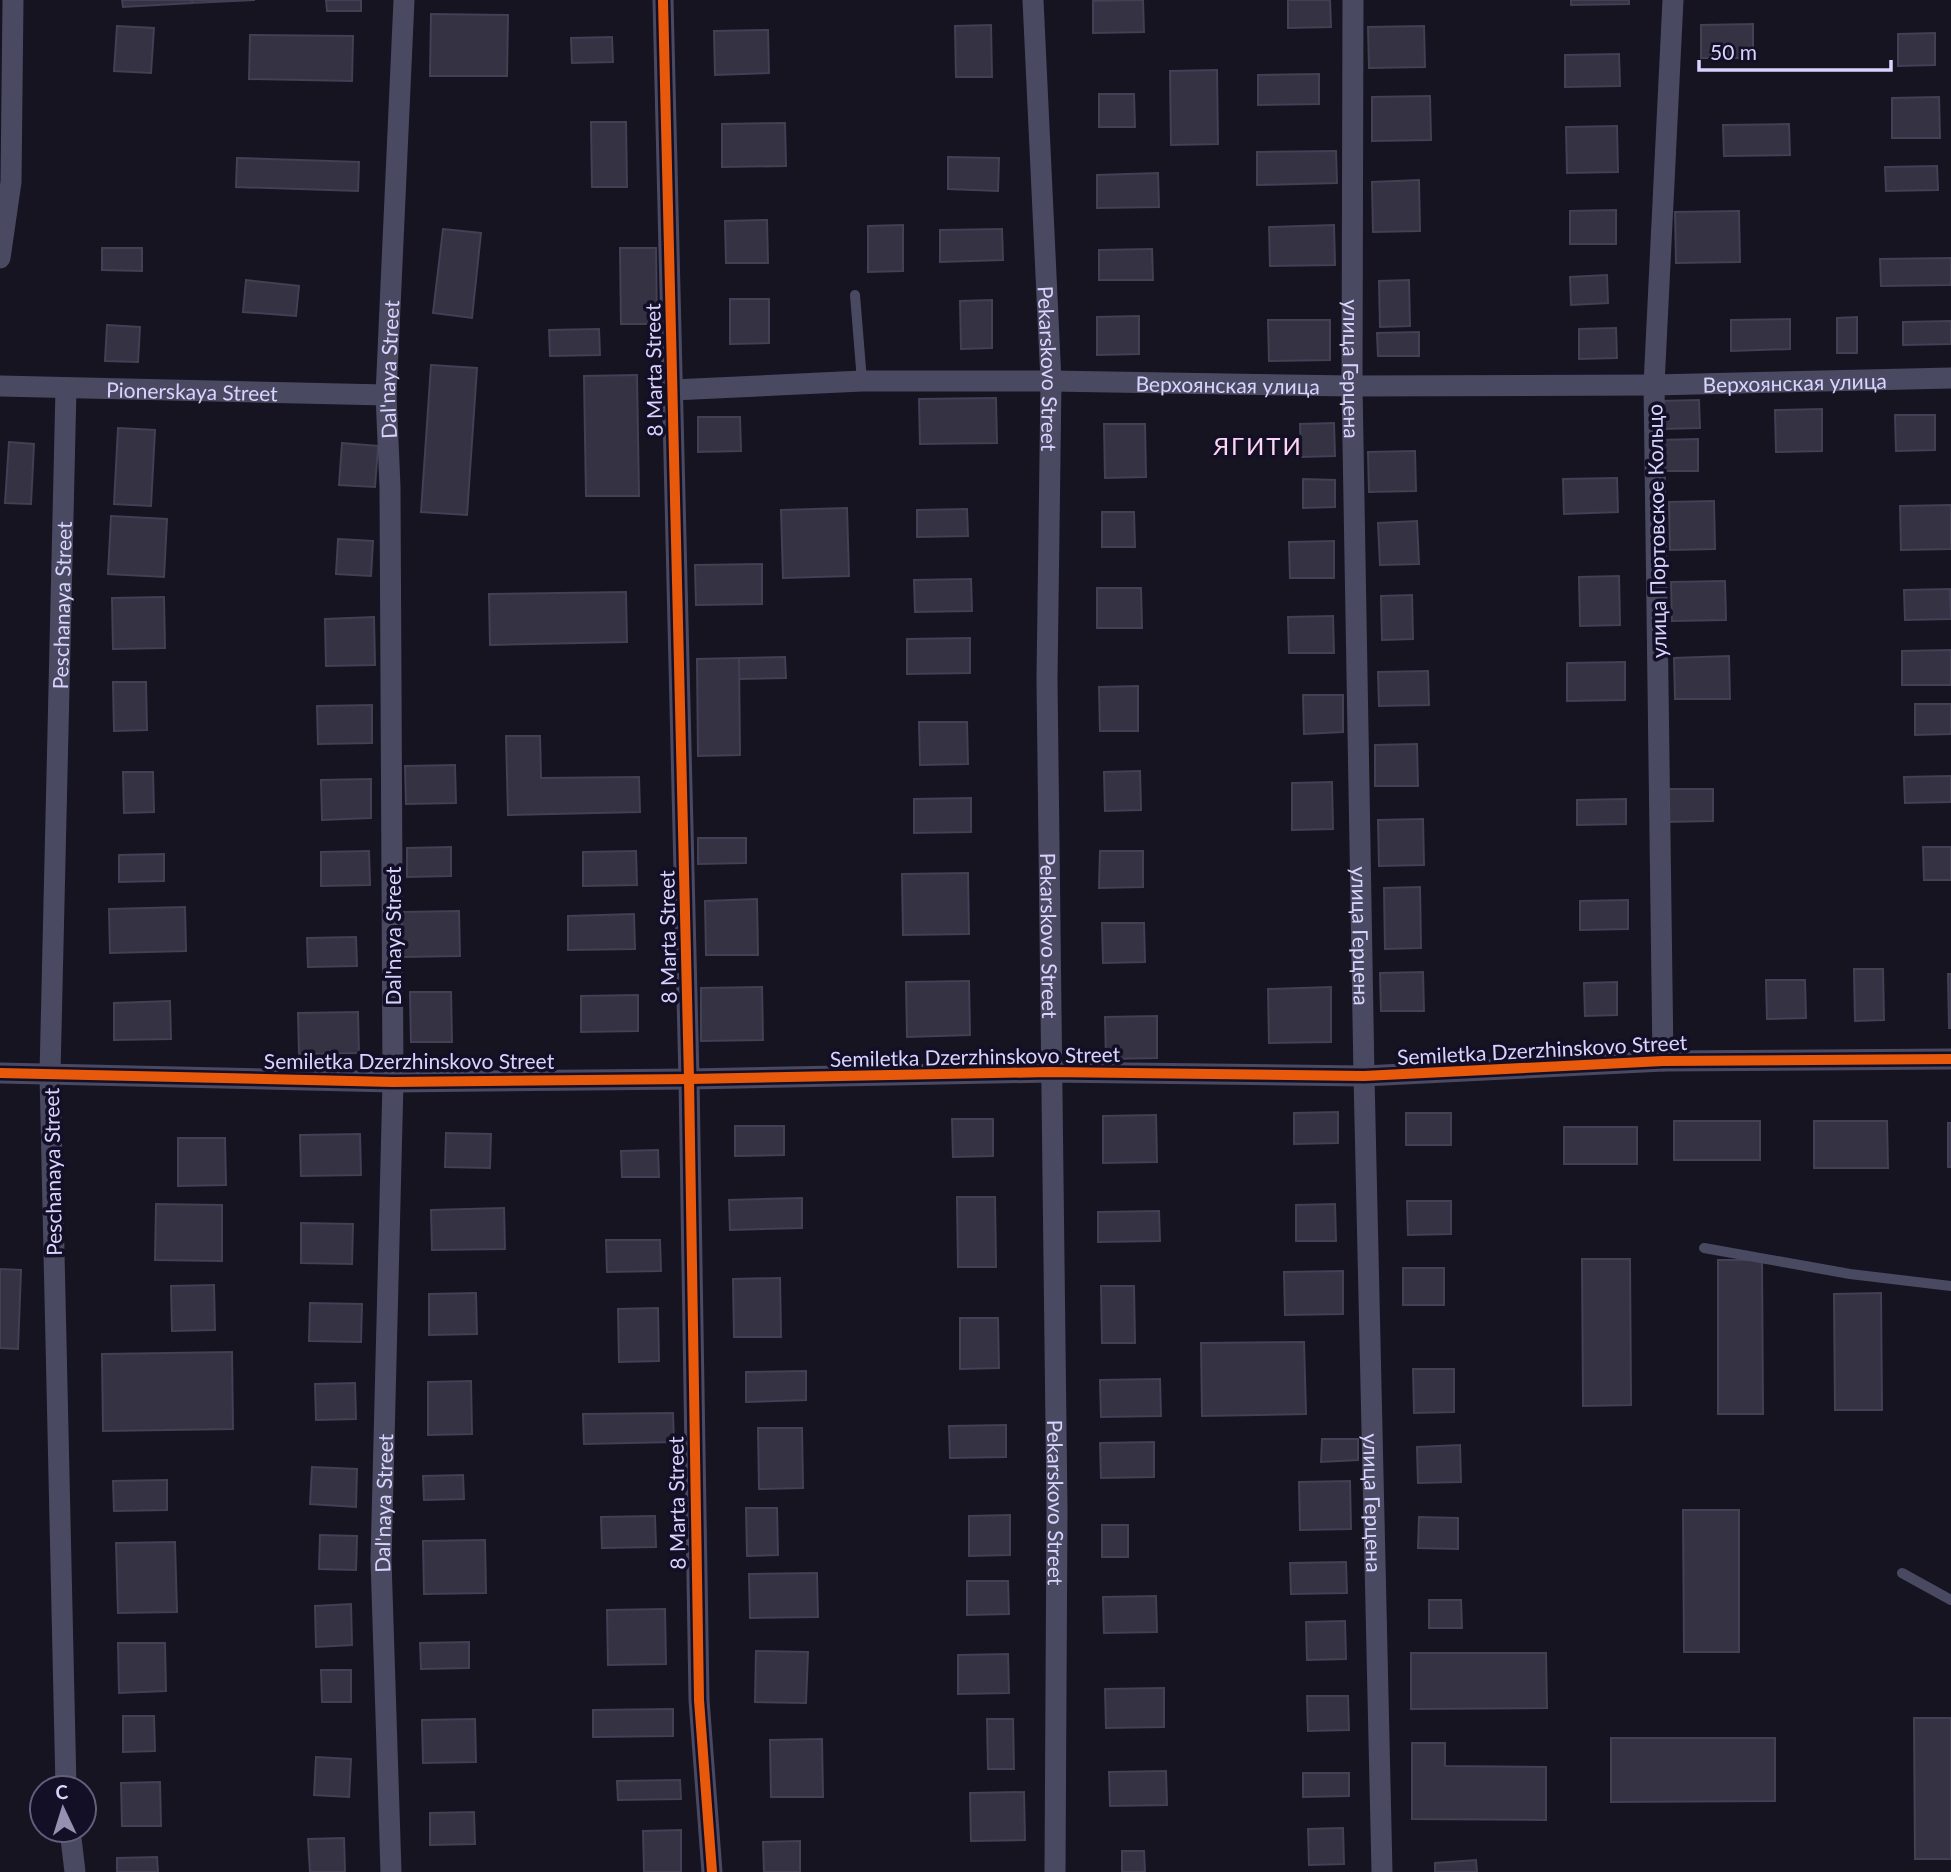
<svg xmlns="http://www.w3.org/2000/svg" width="1951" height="1872" font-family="Lato,sans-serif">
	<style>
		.building { fill: #343243; stroke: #433f54; stroke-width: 2 }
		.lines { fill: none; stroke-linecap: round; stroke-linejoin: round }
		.lane { stroke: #4a4962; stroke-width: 10 }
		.street { stroke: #4a4962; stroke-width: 21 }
		.cycleway-casing { stroke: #130f26; stroke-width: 15 }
		.cycleway { stroke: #e8590c; stroke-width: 10 }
		.labels { text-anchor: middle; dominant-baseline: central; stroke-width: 7; stroke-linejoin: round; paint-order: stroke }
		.street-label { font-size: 21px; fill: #d9d4ff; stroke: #130f26 }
		.quarter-label { font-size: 24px; letter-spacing: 2px; fill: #ffd6f0; stroke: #130f26 }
	</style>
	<rect width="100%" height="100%" fill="#161421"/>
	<g class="building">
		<polygon points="122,0 192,0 192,3 123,7"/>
		<polygon points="192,0 255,0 192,3"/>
		<polygon points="326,0 361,0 361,11 327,11"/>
		<polygon points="1143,0 1144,32 1093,33 1093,1"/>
		<polygon points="1288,0 1330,0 1331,27 1288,28"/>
		<polygon points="1571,0 1629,0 1629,4 1571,5"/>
		<polygon points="431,14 508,15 507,76 430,76"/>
		<polygon points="1753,24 1753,58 1701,58 1701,25"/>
		<polygon points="991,25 992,77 956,77 955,26"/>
		<polygon points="117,26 154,28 151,73 114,71"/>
		<polygon points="1424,26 1425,67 1369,68 1368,27"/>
		<polygon points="768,30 769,73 715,75 714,31"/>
		<polygon points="1935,33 1935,65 1898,66 1898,34"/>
		<polygon points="250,35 353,36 352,81 249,79"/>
		<polygon points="612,37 613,62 572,63 571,38"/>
		<polygon points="1619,54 1620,86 1565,87 1565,55"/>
		<polygon points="1217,70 1218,144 1171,145 1170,71"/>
		<polygon points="1319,74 1319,104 1258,105 1258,75"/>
		<polygon points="1099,94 1134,94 1135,127 1099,127"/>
		<polygon points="1430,96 1431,140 1372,141 1372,97"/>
		<polygon points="1939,97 1940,138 1892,138 1892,98"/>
		<polygon points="591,122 626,122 627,187 592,187"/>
		<polygon points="785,123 786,166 722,167 722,124"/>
		<polygon points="1789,124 1790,155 1724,156 1723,125"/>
		<polygon points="1617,126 1618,172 1567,173 1566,127"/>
		<polygon points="1336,151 1337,183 1257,185 1257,152"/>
		<polygon points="948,157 999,158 998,191 948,189"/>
		<polygon points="237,158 359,162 358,191 236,187"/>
		<polygon points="1937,166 1938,190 1886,191 1885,167"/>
		<polygon points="1158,173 1159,207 1097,208 1097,175"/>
		<polygon points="1419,180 1420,231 1373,232 1372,182"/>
		<polygon points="1616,210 1616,244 1570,244 1570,211"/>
		<polygon points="1739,211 1740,262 1676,263 1675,212"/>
		<polygon points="767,220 768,263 726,263 725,221"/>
		<polygon points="903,225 903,271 868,272 868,226"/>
		<polygon points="1334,225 1335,265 1270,266 1269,227"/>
		<polygon points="443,229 481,233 472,318 433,313"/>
		<polygon points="1002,229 1003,260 940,262 940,230"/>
		<polygon points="102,248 142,248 142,271 102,270"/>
		<polygon points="620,248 656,248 657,324 621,324"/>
		<polygon points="1152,249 1153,280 1099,280 1099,250"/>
		<polygon points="1951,258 1951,285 1881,286 1880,259"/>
		<polygon points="1607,275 1608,303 1571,305 1570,277"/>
		<polygon points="246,280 299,286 296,316 243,312"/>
		<polygon points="1409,280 1410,326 1380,327 1379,281"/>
		<polygon points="730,299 769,299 769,343 730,344"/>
		<polygon points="992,300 992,348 961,349 960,301"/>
		<polygon points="1139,316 1139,354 1097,355 1097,317"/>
		<polygon points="1857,317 1857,353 1837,353 1837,318"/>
		<polygon points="1790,319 1790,349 1731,351 1731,320"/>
		<polygon points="1268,320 1330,320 1330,360 1269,361"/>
		<polygon points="1951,321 1951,344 1903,345 1903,322"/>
		<polygon points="107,325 140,327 138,362 105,361"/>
		<polygon points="1616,328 1617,358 1579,359 1579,329"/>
		<polygon points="599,329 600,355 550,356 549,330"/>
		<polygon points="1419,332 1419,356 1378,356 1377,333"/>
		<polygon points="431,365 477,368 467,515 421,512"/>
		<polygon points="637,375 639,496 586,496 584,376"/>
		<polygon points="996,398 997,443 920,444 919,399"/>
		<polygon points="1699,400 1700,428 1661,429 1660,401"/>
		<polygon points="1822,409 1822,451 1776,452 1775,410"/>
		<polygon points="1895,415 1935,415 1935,450 1896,451"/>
		<polygon points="698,417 740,417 741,451 698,452"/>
		<polygon points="1334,423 1335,456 1301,457 1300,424"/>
		<polygon points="1104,424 1145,424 1146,477 1105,478"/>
		<polygon points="118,428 155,430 151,506 114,504"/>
		<polygon points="1698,439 1698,471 1660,471 1659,440"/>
		<polygon points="9,442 34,444 31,504 5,503"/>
		<polygon points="342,443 378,446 375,487 339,485"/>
		<polygon points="1415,451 1416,491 1369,492 1368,452"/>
		<polygon points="1617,478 1618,512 1564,514 1563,479"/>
		<polygon points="1303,479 1335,480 1335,507 1303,508"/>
		<polygon points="1714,501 1715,549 1670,550 1669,502"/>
		<polygon points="1951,505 1951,549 1901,550 1900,506"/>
		<polygon points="847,508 849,576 783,578 781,510"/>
		<polygon points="967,509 968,536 917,537 917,510"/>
		<polygon points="1102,512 1134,512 1135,547 1102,547"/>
		<polygon points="111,516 167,519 164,577 108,574"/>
		<polygon points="1417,521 1419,564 1380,565 1378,523"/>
		<polygon points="338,539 373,541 371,576 336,574"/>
		<polygon points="1334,541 1334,578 1290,578 1289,542"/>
		<polygon points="762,564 762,604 696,605 695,565"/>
		<polygon points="1619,576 1620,625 1580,626 1579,577"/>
		<polygon points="971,579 972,611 915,612 914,580"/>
		<polygon points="1725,581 1726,620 1672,621 1671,582"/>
		<polygon points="1097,588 1141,588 1142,628 1097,628"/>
		<polygon points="1950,589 1951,619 1905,620 1904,590"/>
		<polygon points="626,592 627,642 490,645 489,594"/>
		<polygon points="1412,595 1413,639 1382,640 1381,596"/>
		<polygon points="164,597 165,648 113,649 112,598"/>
		<polygon points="1333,616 1334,653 1289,653 1288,617"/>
		<polygon points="374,617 375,665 326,666 325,619"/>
		<polygon points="970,638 970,673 907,674 907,639"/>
		<polygon points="1951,650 1951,685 1902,685 1902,651"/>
		<polygon points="1729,656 1730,699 1675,699 1674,658"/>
		<polygon points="785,657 786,678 739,679 739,658"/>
		<polygon points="739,658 740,755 698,756 697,659"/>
		<polygon points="1625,662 1625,700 1567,701 1567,663"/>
		<polygon points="1428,671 1429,705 1379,706 1378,672"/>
		<polygon points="113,682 146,682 147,730 114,731"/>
		<polygon points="1138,686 1138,731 1100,731 1099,687"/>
		<polygon points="1303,695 1343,695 1343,732 1304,734"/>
		<polygon points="1915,704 1951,704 1951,734 1915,735"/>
		<polygon points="372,705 372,743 318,744 317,706"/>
		<polygon points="919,722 967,722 968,764 920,765"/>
		<polygon points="506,736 540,736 541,778 639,777 640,812 508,815"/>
		<polygon points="1417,744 1418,786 1375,786 1375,745"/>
		<polygon points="455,765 456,803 406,804 405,766"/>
		<polygon points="1140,771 1141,810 1105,811 1104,772"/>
		<polygon points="123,772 153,772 154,812 124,813"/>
		<polygon points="1951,776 1951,802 1905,803 1904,777"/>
		<polygon points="371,779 371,818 322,820 321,780"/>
		<polygon points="1332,782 1333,829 1292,830 1292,783"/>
		<polygon points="1664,789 1713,789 1713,821 1665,822"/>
		<polygon points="971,798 971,832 914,833 914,799"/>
		<polygon points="1626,799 1626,824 1577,825 1577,800"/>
		<polygon points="1423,819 1424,865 1379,866 1378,820"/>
		<polygon points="698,838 746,838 746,863 698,864"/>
		<polygon points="451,847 451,876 407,877 407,848"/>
		<polygon points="1923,847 1951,847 1951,880 1924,880"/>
		<polygon points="369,851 370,885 321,886 321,852"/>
		<polygon points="636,851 637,885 583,886 583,852"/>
		<polygon points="1100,851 1143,851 1143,887 1099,888"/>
		<polygon points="164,854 164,881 119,882 119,855"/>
		<polygon points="968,873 969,934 903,935 902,874"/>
		<polygon points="1420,887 1421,948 1385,949 1384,888"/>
		<polygon points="757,899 758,955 706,955 705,901"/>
		<polygon points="1628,900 1628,929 1580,930 1580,901"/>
		<polygon points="185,907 186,951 110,953 109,909"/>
		<polygon points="459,911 460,956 402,957 402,912"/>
		<polygon points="634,914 635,949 568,950 568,916"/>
		<polygon points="1102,923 1144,923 1145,962 1103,963"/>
		<polygon points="356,937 357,966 308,967 307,938"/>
		<polygon points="1854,969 1883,969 1884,1020 1855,1021"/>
		<polygon points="1423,972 1424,1011 1381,1011 1380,973"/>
		<polygon points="1948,974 1951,974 1951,1028 1949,1028"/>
		<polygon points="1766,980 1805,980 1806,1018 1767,1019"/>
		<polygon points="969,981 970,1035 907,1037 906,982"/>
		<polygon points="1617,982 1617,1015 1585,1016 1584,983"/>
		<polygon points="762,987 763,1040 701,1041 701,988"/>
		<polygon points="1331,987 1331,1042 1269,1043 1268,989"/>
		<polygon points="410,992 451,992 452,1042 411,1042"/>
		<polygon points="638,995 638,1031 581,1032 581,996"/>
		<polygon points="170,1001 171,1039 114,1040 114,1003"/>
		<polygon points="358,1012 359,1053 299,1054 298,1013"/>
		<polygon points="1157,1016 1157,1058 1106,1059 1105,1017"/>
		<polygon points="1338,1112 1338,1143 1294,1144 1294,1113"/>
		<rect x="1406" y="1113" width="45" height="32"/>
		<polygon points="1156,1115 1157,1162 1103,1163 1103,1116"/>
		<polygon points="952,1119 993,1119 993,1156 953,1157"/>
		<rect x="1674" y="1121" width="86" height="39"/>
		<polygon points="1814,1121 1887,1121 1888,1168 1814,1168"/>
		<rect x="1948" y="1123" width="3" height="44"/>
		<polygon points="735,1126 784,1126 784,1155 735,1156"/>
		<rect x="1564" y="1127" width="73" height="37"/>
		<polygon points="446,1133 491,1134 490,1168 445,1167"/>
		<polygon points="360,1134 361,1175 301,1176 300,1135"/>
		<polygon points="178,1138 225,1138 226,1185 178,1186"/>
		<polygon points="658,1150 659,1177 622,1177 621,1151"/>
		<polygon points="957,1197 995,1197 996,1267 958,1267"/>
		<polygon points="802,1198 802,1228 730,1230 729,1200"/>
		<polygon points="1407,1201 1451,1201 1451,1234 1408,1235"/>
		<polygon points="156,1204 222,1205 222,1261 155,1260"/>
		<polygon points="1335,1204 1336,1241 1296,1241 1296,1205"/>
		<polygon points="504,1208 505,1249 432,1250 431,1210"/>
		<polygon points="1159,1211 1160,1241 1098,1242 1098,1212"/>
		<polygon points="301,1223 353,1224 352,1264 301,1263"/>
		<polygon points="606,1240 660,1240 661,1271 607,1272"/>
		<polygon points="1582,1259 1630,1259 1631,1405 1583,1406"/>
		<polygon points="1718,1260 1762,1260 1763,1414 1718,1414"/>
		<rect x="1403" y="1268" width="41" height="37"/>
		<polygon points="0,1269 21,1270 18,1349 0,1348"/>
		<polygon points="1343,1271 1343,1314 1285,1315 1284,1272"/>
		<polygon points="780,1278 781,1337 734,1337 733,1279"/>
		<polygon points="214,1285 215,1330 172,1331 171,1286"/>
		<polygon points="1101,1286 1134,1286 1135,1343 1102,1343"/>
		<polygon points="476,1293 477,1334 429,1335 429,1294"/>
		<polygon points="1881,1293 1882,1410 1835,1410 1834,1294"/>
		<polygon points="310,1303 362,1304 361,1342 309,1341"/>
		<polygon points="658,1308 659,1361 619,1362 618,1309"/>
		<polygon points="960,1318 998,1318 999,1368 960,1369"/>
		<polygon points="1304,1342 1306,1414 1202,1416 1201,1343"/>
		<polygon points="232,1352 233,1429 103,1431 102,1354"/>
		<polygon points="1413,1369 1454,1369 1454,1412 1414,1413"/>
		<polygon points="806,1371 806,1400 746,1402 746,1372"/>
		<polygon points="1160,1379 1161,1416 1101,1417 1100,1380"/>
		<polygon points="471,1381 472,1434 428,1435 428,1382"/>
		<polygon points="355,1383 356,1419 316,1420 315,1384"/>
		<polygon points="673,1413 674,1442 584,1444 583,1414"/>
		<polygon points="1006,1425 1006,1457 950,1458 949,1426"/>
		<polygon points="758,1428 802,1428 803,1488 759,1489"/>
		<polygon points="1322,1439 1358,1439 1358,1460 1321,1462"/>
		<polygon points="1154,1442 1154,1477 1101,1478 1100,1443"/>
		<polygon points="1460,1445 1461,1482 1418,1483 1417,1447"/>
		<polygon points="312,1467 357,1469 356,1507 310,1504"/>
		<polygon points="463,1475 464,1499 424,1500 423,1476"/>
		<polygon points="167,1480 167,1510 114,1511 113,1481"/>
		<polygon points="1350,1481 1351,1529 1300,1530 1299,1482"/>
		<polygon points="746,1508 777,1508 778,1555 747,1556"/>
		<polygon points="1683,1510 1739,1510 1739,1652 1684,1652"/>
		<polygon points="1010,1515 1010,1555 969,1556 969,1516"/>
		<polygon points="655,1516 656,1547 602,1548 601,1517"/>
		<polygon points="1419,1517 1458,1518 1458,1549 1418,1548"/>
		<rect x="1102" y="1525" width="26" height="32"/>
		<polygon points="320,1535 357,1536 356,1570 319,1569"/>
		<polygon points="485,1540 486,1593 424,1594 423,1541"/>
		<polygon points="175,1542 177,1612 118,1613 116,1543"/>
		<polygon points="1346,1562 1347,1593 1291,1594 1290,1563"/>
		<polygon points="817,1573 818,1617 750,1618 749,1574"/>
		<polygon points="967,1581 1008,1581 1009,1614 967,1615"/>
		<polygon points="1156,1596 1157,1632 1104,1633 1103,1597"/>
		<polygon points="1429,1600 1461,1600 1462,1628 1429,1628"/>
		<polygon points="351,1604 352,1645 316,1647 315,1606"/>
		<polygon points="665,1609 666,1664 608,1665 607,1610"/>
		<polygon points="1345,1621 1346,1659 1307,1660 1306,1622"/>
		<polygon points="469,1642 469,1668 421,1669 420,1643"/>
		<polygon points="118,1643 165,1643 166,1691 119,1693"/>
		<polygon points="756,1651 808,1652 806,1703 755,1702"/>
		<polygon points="1411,1653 1546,1653 1547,1708 1411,1709"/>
		<polygon points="1008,1654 1009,1693 958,1694 958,1655"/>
		<polygon points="321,1670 351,1670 351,1702 322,1702"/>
		<polygon points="1164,1688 1164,1727 1106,1728 1105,1689"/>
		<polygon points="1307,1696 1348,1696 1349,1730 1308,1731"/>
		<polygon points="673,1709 673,1736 593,1737 593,1710"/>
		<polygon points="123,1716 154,1716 155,1751 123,1752"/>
		<polygon points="1914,1718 1951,1718 1951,1859 1915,1859"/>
		<polygon points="475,1719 476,1762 423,1763 422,1720"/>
		<polygon points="987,1719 1013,1719 1014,1769 988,1769"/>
		<polygon points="1611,1738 1775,1738 1775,1801 1611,1802"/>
		<polygon points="822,1739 823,1797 771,1797 770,1740"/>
		<polygon points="1412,1743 1445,1743 1445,1766 1546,1767 1546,1820 1412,1819"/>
		<polygon points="316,1757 351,1759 349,1797 314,1795"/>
		<polygon points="1166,1771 1167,1805 1110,1806 1109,1772"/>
		<polygon points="1303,1773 1349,1773 1349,1796 1303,1797"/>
		<polygon points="680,1780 681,1799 618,1800 617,1781"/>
		<polygon points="160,1782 161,1826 122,1826 121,1783"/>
		<polygon points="1024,1792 1025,1840 971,1841 970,1793"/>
		<polygon points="474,1812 475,1844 430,1845 430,1813"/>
		<polygon points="1343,1828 1344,1864 1309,1865 1308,1829"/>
		<polygon points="681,1830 681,1872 644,1872 643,1831"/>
		<polygon points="344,1838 345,1872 310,1872 308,1839"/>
		<polygon points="800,1841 800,1872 764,1872 763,1842"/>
		<polygon points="1122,1851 1144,1851 1145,1872 1122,1872"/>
		<polygon points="157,1857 158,1872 117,1872 117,1858"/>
		<polygon points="1476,1860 1477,1872 1435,1872 1435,1863"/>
	</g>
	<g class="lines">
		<g class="lane">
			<polyline points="855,295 862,381"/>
			<polyline points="1704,1248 1850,1274 1951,1286"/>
			<polyline points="1902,1573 1951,1600"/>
		</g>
		<g class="street">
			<polyline points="663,0 689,1079 699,1700 712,1872"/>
			<path id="s1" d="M1033 0 1051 381 1047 679 1057 1510 1055 1872"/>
			<path id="s2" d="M1353 0 1352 386 1364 1076 1382 1872"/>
			<polyline points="0,258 11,182 13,0"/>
			<path id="s3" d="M0 386 386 395"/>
			<path id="s4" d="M673 390 862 381H1051L1352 386 1654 385 1951 378"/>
			<polyline points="1663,1061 1654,385 1673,0"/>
			<polyline points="0,1073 393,1082 689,1079 1050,1072 1364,1076 1663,1061 1951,1059"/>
			<path id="s5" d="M66 1788 50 1074 66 388"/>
			<polyline points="70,1830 75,1872"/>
			<path id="s6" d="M391 1872 381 1560 393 1082 390 487 386 395 404 0"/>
		</g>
		<defs>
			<g id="cycleway">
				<polyline points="663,0 689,1079 699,1700 712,1872"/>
				<polyline points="0,1073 393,1082 689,1079 1050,1072 1364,1076 1663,1061 1951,1059"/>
			</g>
		</defs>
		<use href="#cycleway" class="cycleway-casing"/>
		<use href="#cycleway" class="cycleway"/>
	</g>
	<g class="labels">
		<g class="street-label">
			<text stroke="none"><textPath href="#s6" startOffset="1503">Dal'naya Street</textPath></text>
			<text stroke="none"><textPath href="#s1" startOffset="369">Pekarskovo Street</textPath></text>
			<text stroke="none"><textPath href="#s2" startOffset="369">улица Герцена</textPath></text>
			<text transform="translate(653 370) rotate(-91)">8 Marta Street</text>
			<text stroke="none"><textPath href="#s4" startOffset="1122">Верхоянская улица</textPath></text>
			<text stroke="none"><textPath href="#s4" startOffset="555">Верхоянская улица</textPath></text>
			<text stroke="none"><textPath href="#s3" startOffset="192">Pionerskaya Street</textPath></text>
			<text transform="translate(1656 531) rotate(-91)">улица Портовское Кольцо</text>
			<text stroke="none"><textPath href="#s5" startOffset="1183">Peschanaya Street</textPath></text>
			<text transform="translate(392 936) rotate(-90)">Dal'naya Street</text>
			<text stroke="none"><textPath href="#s1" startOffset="936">Pekarskovo Street</textPath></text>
			<text stroke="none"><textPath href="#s2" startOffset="936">улица Герцена</textPath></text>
			<text transform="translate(667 937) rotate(-91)">8 Marta Street</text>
			<text transform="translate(1542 1049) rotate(-3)">Semiletka Dzerzhinskovo Street</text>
			<text transform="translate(975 1056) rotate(-1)">Semiletka Dzerzhinskovo Street</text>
			<text x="409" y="1060">Semiletka Dzerzhinskovo Street</text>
			<text transform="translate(52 1172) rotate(-91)">Peschanaya Street</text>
			<text stroke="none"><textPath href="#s6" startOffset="369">Dal'naya Street</textPath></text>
			<text transform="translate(676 1503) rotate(-91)">8 Marta Street</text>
			<text stroke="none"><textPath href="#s1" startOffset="1503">Pekarskovo Street</textPath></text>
			<text stroke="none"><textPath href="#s2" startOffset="1503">улица Герцена</textPath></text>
		</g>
		<g class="quarter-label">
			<text x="1258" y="445">ЯГИТИ</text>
		</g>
	</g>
	<g transform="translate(63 1809) rotate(356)"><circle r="33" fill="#130f26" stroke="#625e7d" stroke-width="2"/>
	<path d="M0-5L12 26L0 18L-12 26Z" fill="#9591b1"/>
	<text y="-10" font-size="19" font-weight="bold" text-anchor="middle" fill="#d9d4ff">С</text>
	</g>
	<path d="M1699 60v10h192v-10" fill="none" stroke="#d9d4ff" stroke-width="3.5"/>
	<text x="1710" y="60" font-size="21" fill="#d9d4ff" stroke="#130f26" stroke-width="5" paint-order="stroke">50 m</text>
</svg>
